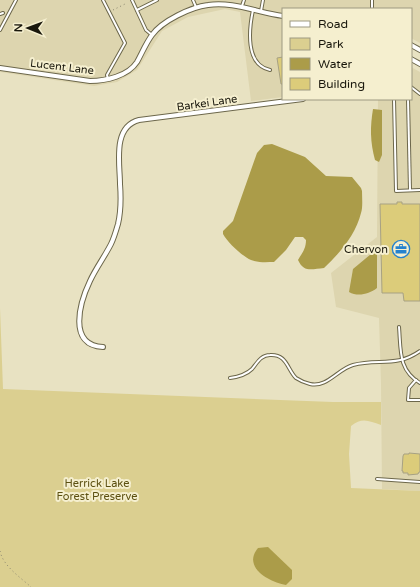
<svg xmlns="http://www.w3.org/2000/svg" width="420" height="587" font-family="'Varela Round',sans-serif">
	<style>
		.built { fill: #ddd5af }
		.green { fill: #dbcf90 }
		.water { fill: #ab9c49 }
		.building { fill: #dccc7a; stroke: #a7a183 }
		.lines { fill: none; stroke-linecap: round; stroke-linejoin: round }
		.service-casing { stroke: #6c674b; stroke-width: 4 }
		.minor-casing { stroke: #6c674b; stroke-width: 6 }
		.path { stroke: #89856f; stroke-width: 1; stroke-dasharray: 1 3; stroke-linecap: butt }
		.service { stroke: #fff; stroke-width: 2 }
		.minor { stroke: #fff; stroke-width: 4 }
		.labels { text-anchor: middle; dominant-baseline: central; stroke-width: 4; stroke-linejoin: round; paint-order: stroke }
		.street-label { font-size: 11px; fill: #19170c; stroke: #f5efcf }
		.poi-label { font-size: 11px; fill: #19170c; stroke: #f5efcf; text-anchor: end }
		.park-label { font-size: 11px; fill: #5c5011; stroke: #f5efcf }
	</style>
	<rect width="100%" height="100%" fill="#e8e2c2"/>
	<g class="built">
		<polygon points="0,0 420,0 420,43 411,38 411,9 283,9 283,97 251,101 240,12 225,9 188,17 162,31 137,70 117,82 94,86 0,72"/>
		<polygon points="411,67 420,72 420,491 382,489 381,384 379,318 336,307 331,273 377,237 378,99 411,99"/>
	</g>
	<path class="green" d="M0 308 3 389 333 402H381V425C369 421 362 417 351 426L349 454 351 488 420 491V587H0Z"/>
	<g class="water">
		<path d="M373 109 382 110V155L379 162 375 160C370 141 370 128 373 109Z"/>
		<path d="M272 144 305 157 326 176 352 177 361 188 362 191C362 198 363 207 361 213 356 234 340 253 324 268 312 269 304 273 298 260 302 253 306 249 306 240L303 237H295L286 250 274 262C267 262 259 263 251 260 242 256 228 243 223 234V231L233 221 257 153 264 145Z"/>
		<path d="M377 249V288C369 294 358 297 349 292L353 269Z"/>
		<path d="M268 547 292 570V579L286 585C269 582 242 567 258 548Z"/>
	</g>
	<g class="building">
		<polygon points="283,57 283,84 281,84 277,58"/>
		<polygon points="397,202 402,202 402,204 420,204 420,301 404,301 403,293 382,293 380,204 397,204"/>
		<polygon points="409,453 420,454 420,472 419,472 418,474 408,475 408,473 403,473 403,471 402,471 403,456 404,454 409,454"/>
	</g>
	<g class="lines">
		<defs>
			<g id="service">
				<polyline points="103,0 125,43 107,75 108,79"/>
				<polyline points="132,0 146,30 152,35"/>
				<polyline points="193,0 196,7"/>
				<polyline points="372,0 372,9"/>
				<polyline points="242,6 244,0"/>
				<polyline points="137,10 157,0"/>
				<path d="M253 10C249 29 245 65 270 70"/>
				<polyline points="261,11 263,0"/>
				<polyline points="0,14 3,13"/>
				<polyline points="0,30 16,0"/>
				<polyline points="411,87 420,94"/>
				<polyline points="394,99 396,191 420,190"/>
				<polyline points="408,99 410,190"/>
				<path d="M399 327C401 350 398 370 420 383"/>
				<path d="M230 378C237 377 246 375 252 369 257 363 261 355 270 355 287 354 287 369 296 378 299 380 306 383 310 384 327 388 338 369 353 365 378 358 396 368 420 351"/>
				<polyline points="416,380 409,388 408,400 420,400"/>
				<polyline points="377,479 420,482"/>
			</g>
			<g id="minor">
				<polyline points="411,45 420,50"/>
				<polyline points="411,59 420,64"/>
				<path d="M0 68 90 81C106 81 128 76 137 62 142 53 146 43 152 35 162 21 191 7 208 5 233 1 258 13 283 16"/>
				<path d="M103 347C67 345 80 302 90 281 96 268 105 256 111 244 114 238 116 231 118 224 121 211 121 197 120 184 120 164 112 127 139 120L303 99"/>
			</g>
		</defs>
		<use href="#service" class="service-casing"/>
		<use href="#minor" class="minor-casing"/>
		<g class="path">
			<polyline points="113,10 127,3"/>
			<path d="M0 551C3 566 20 577 31 587"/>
		</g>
		<use href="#service" class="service"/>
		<use href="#minor" class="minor"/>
	</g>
	<defs>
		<symbol id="office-ring" viewBox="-11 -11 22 22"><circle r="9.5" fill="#f5efcf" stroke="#2582ce" stroke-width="1.5"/><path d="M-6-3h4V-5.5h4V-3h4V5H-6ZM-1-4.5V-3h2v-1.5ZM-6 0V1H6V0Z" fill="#2582ce"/></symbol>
	</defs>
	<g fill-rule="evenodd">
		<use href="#office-ring" x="391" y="239" width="20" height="20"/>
	</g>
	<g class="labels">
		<g class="street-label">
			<text transform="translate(62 67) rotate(7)">Lucent Lane</text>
			<text transform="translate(207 103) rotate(-8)">Barkei Lane</text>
		</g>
		<g class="poi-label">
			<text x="388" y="249">Chervon</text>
		</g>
		<g class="park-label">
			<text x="97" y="483">Herrick Lake<tspan x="97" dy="13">Forest Preserve</tspan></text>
		</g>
	</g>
	<rect x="282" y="8" width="130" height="92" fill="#f5efcf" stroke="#9d9981"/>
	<rect x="290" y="21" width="20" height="6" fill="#ffffff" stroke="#9d9981"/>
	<text x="318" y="28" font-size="12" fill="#19170c">Road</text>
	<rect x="290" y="38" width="20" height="12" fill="#dbcf90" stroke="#9d9981"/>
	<text x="318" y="48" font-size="12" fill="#19170c">Park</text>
	<rect x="290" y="58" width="20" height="12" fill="#ab9c49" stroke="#9d9981"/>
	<text x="318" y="68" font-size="12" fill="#19170c">Water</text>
	<rect x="290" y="78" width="20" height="12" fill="#dccc7a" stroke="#9d9981"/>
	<text x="318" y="88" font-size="12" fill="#19170c">Building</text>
	<g transform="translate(28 28) rotate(271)" stroke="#f5efcf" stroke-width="3" paint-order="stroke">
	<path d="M0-3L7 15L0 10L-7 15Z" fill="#19170c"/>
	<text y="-6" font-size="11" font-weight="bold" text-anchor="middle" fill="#19170c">N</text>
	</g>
</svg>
